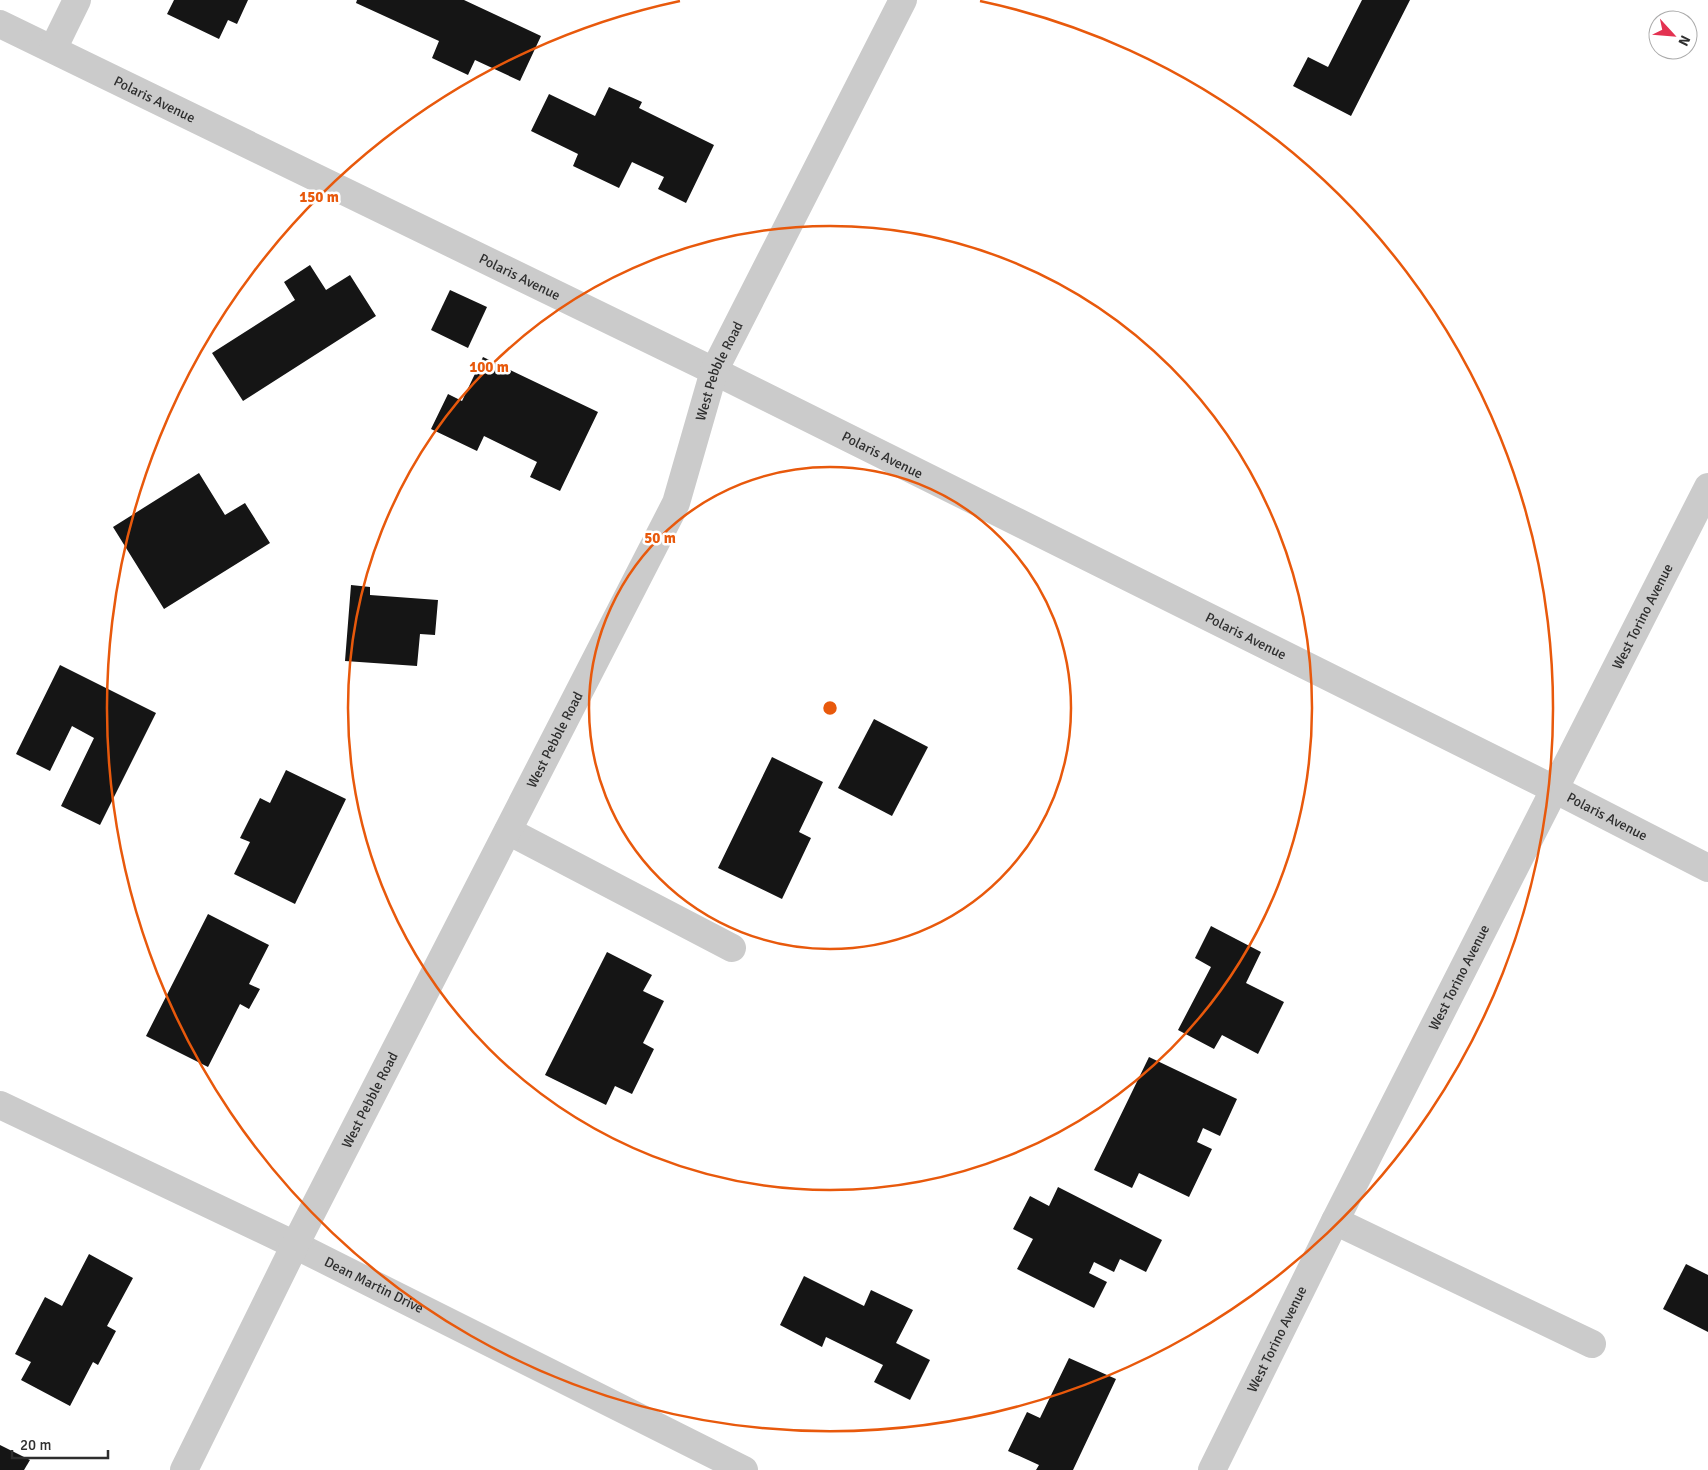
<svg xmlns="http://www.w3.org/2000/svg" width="1708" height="1470" font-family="Signika,sans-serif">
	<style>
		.building { fill: #151515 }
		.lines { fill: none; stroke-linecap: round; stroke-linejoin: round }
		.minor { stroke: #cbcbcb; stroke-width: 28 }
		.ring { fill: none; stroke: #e8590c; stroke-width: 2.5 }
		.labels { text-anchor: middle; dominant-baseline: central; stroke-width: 5; stroke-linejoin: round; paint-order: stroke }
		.street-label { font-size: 14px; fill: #2e2e2e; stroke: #fff }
		.centre { fill: #e8590c; stroke: #fff; stroke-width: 2.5 }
		.ring-label { font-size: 15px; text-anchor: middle; font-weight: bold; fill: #e8590c; stroke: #fff; stroke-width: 5; stroke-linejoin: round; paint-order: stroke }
	</style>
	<rect width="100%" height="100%" fill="#fff"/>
	<g class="building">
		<polygon points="174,0 248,0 237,24 228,20 219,39 167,14"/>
		<polygon points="357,0 464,0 541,36 520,81 475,60 468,75 432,58 439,41 356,3"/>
		<polygon points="1362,0 1410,0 1351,116 1293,86 1308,57 1328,67"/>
		<polygon points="609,87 642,102 639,108 714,145 686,203 658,189 664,177 632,162 619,188 573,166 578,154 531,131 549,94 595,116"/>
		<polygon points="310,265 326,290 350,275 376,316 243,401 212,353 295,300 284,282"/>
		<polygon points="450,290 487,307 468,348 431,330"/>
		<polygon points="483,357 598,412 560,491 530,477 537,462 484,436 477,451 431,429 448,394 462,401"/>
		<polygon points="199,473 225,515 245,503 270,543 164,609 113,527"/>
		<polygon points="351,585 370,587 370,595 438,600 435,635 420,634 417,666 345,661"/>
		<polygon points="60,665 156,713 100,825 61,806 94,738 72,726 50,771 16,754"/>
		<polygon points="874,719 928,747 892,816 838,788"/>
		<polygon points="772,757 823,782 799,832 811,838 782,899 718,868"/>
		<polygon points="286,770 346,799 295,904 234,874 250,842 240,838 260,798 270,803"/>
		<polygon points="208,914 269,945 249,984 260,989 249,1009 240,1004 208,1067 146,1036"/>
		<polygon points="1211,926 1261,952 1246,983 1284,1002 1258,1054 1222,1035 1214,1049 1178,1030 1211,967 1195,958"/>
		<polygon points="607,952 652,975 643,991 664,1001 643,1043 654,1049 632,1094 615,1086 606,1105 545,1075"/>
		<polygon points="1149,1057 1237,1099 1220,1136 1203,1128 1197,1142 1212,1149 1189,1197 1139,1173 1132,1188 1094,1170"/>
		<polygon points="1058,1187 1162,1240 1146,1272 1120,1259 1114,1272 1094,1262 1089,1273 1107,1282 1094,1308 1017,1269 1033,1239 1013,1229 1030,1196 1049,1206"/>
		<polygon points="89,1254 133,1278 107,1326 116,1331 98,1365 93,1362 70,1406 21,1380 31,1362 15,1354 45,1297 62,1306"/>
		<polygon points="1686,1264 1708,1275 1708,1332 1663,1309"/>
		<polygon points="804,1276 864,1306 871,1290 913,1310 896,1343 930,1360 910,1400 874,1382 883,1365 826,1337 822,1347 780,1325"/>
		<polygon points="1069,1358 1116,1379 1073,1470 1036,1470 1039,1465 1008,1451 1027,1412 1040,1418"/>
		<polygon points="0,1445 30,1460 24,1470 0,1470"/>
	</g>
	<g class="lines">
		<g class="minor">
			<path id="s1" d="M0 24 714 371 1554 789 1708 868"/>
			<polyline points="53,49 77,0"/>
			<polyline points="508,831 732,948"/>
			<path id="s2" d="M0 1105 295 1245 744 1470"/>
			<polyline points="1335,1221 1592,1344"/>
			<path id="s3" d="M184 1470 295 1245 676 503 714 371 903 0"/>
			<path id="s4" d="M1212 1470 1335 1221 1708 487"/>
		</g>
	</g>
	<g class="ring">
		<circle cx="830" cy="708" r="241"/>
		<circle cx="830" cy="708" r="482"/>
		<path d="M980 1A723 723 0 1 1 680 1"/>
	</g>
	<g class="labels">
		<g class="street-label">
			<text stroke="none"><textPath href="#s1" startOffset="172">Polaris Avenue</textPath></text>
			<text stroke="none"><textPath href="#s1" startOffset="578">Polaris Avenue</textPath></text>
			<text stroke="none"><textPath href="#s3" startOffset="1224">West Pebble Road</textPath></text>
			<text stroke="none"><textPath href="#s1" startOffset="982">Polaris Avenue</textPath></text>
			<text stroke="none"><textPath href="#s4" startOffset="956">West Torino Avenue</textPath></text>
			<text stroke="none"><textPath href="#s1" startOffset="1388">Polaris Avenue</textPath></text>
			<text stroke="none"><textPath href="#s3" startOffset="819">West Pebble Road</textPath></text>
			<text stroke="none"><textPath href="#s1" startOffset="1792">Polaris Avenue</textPath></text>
			<text stroke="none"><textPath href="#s4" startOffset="551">West Torino Avenue</textPath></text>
			<text stroke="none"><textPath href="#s3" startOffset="414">West Pebble Road</textPath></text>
			<text stroke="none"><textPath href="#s2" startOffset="415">Dean Martin Drive</textPath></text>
			<text stroke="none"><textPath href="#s4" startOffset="146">West Torino Avenue</textPath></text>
		</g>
	</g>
	<circle cx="830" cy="708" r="8" class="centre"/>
	<g class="ring-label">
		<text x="319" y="202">150 m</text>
		<text x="489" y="372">100 m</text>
		<text x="660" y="543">50 m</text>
	</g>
	<g transform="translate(1673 35) rotate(116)"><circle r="24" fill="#ffffff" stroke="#ababab"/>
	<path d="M0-4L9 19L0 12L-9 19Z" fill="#e33251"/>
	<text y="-8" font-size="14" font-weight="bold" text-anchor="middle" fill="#2e2e2e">N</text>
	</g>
	<path d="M12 1450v8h96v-8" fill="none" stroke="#2e2e2e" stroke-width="2.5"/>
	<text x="20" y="1450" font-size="15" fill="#2e2e2e" stroke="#ffffff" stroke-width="4" paint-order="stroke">20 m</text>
</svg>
